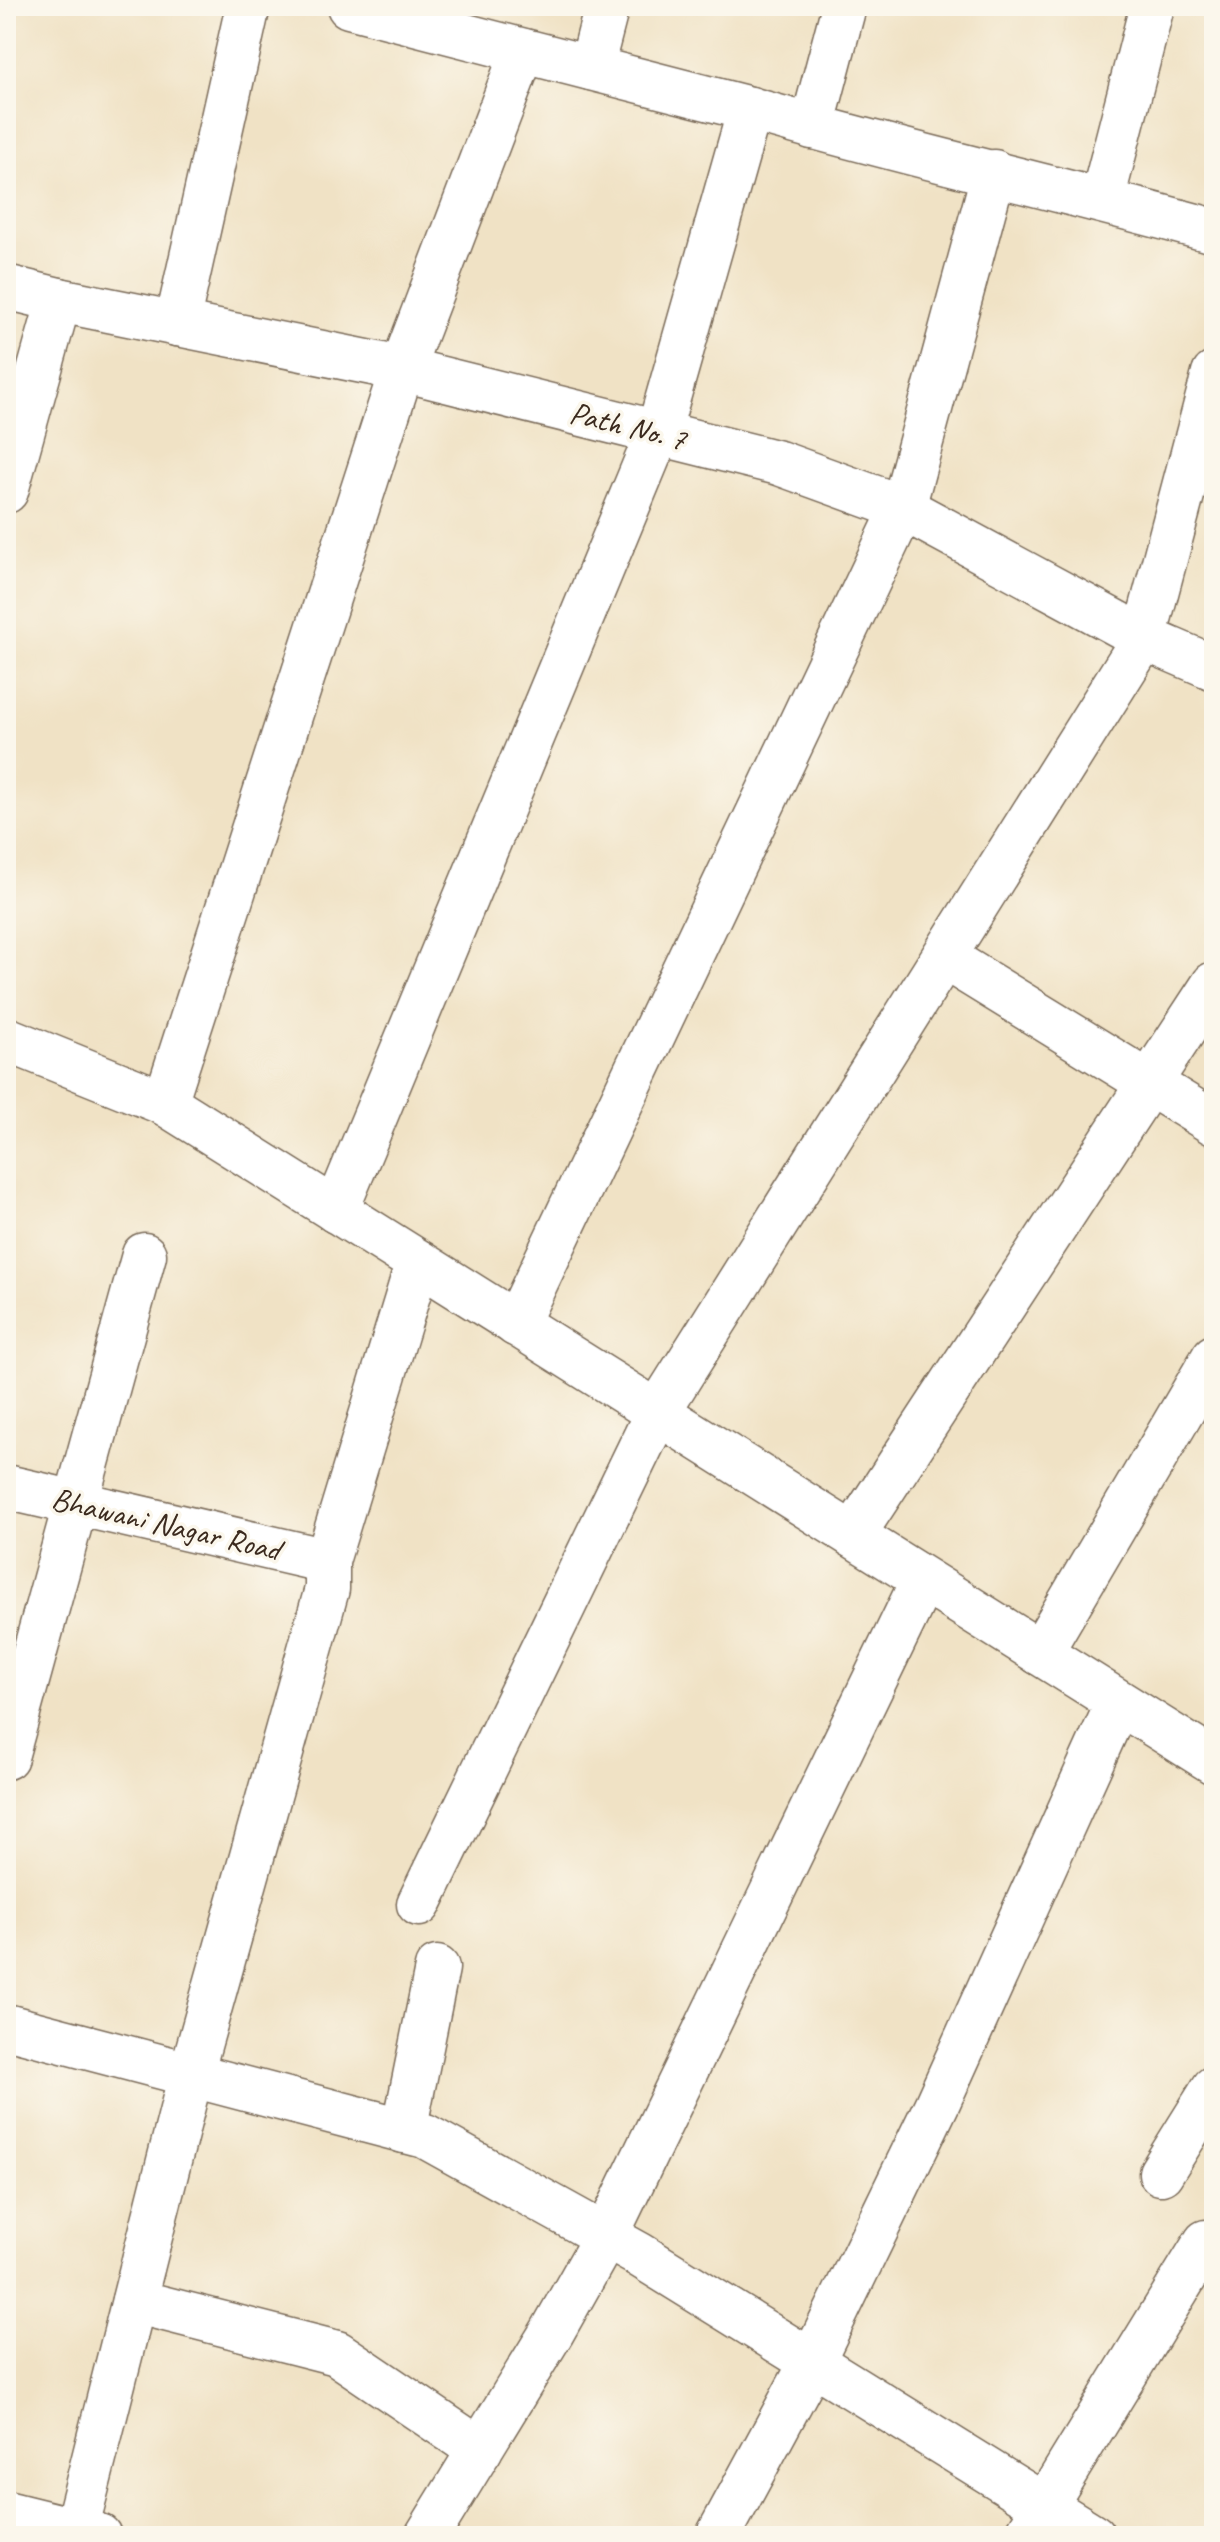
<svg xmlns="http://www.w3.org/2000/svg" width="1220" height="2542" font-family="Caveat,sans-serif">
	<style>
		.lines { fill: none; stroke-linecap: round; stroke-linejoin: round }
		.minor-casing { stroke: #7a6a58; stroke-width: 47 }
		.minor { stroke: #fff; stroke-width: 44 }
		.labels { text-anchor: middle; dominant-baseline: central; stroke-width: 7; stroke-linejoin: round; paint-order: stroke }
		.street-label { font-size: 32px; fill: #3b2a1e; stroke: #fbf7ec }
	</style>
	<rect width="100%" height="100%" fill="#fbf7ec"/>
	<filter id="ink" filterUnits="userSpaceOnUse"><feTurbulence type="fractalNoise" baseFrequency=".0125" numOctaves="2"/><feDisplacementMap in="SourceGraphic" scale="16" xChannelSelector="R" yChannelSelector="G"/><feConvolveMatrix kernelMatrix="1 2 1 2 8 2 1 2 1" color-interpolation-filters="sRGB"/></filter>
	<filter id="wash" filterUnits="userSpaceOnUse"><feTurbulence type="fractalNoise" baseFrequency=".006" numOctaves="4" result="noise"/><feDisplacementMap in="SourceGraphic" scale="32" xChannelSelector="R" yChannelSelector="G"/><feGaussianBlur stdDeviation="1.8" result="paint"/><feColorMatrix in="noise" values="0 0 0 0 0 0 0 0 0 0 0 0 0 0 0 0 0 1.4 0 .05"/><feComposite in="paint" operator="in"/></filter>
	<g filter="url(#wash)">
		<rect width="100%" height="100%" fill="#f0e2c5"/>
	</g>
	<g filter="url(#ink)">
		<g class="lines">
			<defs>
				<g id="minor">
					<path d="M349 6 750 109C904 154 1060 188 1214 231"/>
					<polyline points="591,68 607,6"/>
					<polyline points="812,127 844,6"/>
					<polyline points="1102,200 1152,6"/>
					<polyline points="6,287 59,300 402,369 779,463 903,508 1144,638 1214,668"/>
					<polyline points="177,324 248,6"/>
					<polyline points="6,491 59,300"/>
					<polyline points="944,957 1214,1123"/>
					<polyline points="6,1039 165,1103 1214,1762"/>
					<polyline points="165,1103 402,369 523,51"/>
					<polyline points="336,1211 658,433 750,109"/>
					<polyline points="516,1324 903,508 994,172"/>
					<polyline points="6,1487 327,1561"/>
					<polyline points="853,1535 1214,984"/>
					<polyline points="1040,1653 1214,1357"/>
					<polyline points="6,1757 144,1255"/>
					<polyline points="419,1904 657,1413 1144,638 1214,374"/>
					<polyline points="6,2026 425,2136 638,2254 1093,2536"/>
					<polyline points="404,2131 437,1968"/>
					<polyline points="1161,2173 1214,2088"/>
					<polyline points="134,2301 337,2353 480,2450"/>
					<polyline points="6,2513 99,2536"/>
					<polyline points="76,2530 191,2074 327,1589 327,1561 418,1262"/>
					<polyline points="427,2536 552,2332 606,2236 923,1580"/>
					<polyline points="718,2536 812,2362 937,2104 1118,1703"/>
					<polyline points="1026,2536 1206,2242"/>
				</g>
			</defs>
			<use href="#minor" class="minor-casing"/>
			<use href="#minor" class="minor"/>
		</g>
	</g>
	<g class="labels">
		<g class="street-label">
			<text transform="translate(628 426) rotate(14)">Path No. 7</text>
			<text transform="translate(166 1524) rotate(13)">Bhawani Nagar Road</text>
		</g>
	</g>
	<rect width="1220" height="2542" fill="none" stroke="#fbf7ec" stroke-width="32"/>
</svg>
